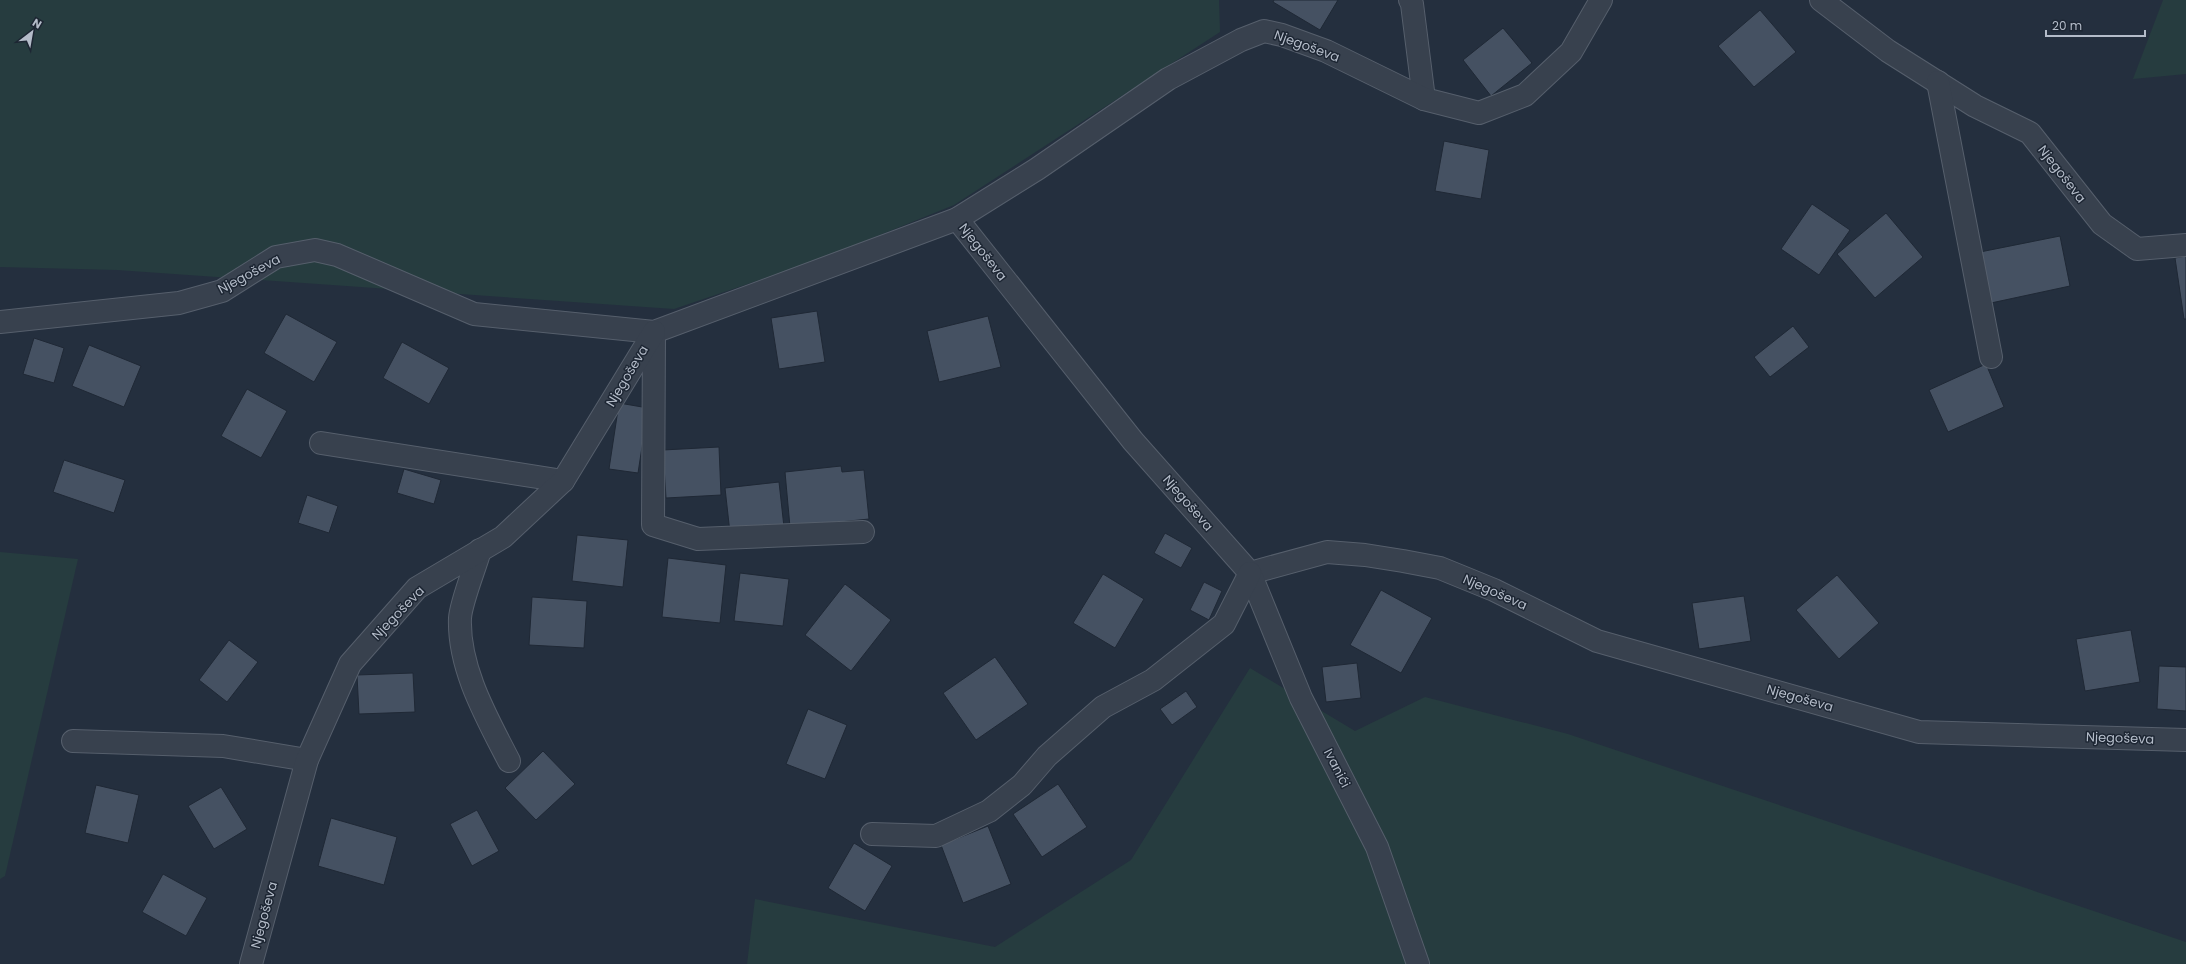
<svg xmlns="http://www.w3.org/2000/svg" width="2186" height="964" font-family="Poppins,sans-serif">
	<style>
		.green { fill: #263c3f }
		.building { fill: #455162; stroke: #1f2835 }
		.lines { fill: none; stroke-linecap: round; stroke-linejoin: round }
		.minor-casing { stroke: #565f6c; stroke-width: 24 }
		.minor { stroke: #38414e; stroke-width: 22 }
		.labels { text-anchor: middle; dominant-baseline: central; stroke-width: 3; stroke-linejoin: round; paint-order: stroke }
		.street-label { font-size: 13px; fill: #b4bcc9; stroke: #1d2633 }
	</style>
	<rect width="100%" height="100%" fill="#242f3e"/>
	<g class="green">
		<polygon points="0,0 1219,0 1220,32 954,205 818,260 674,309 117,270 0,267"/>
		<polygon points="2163,0 2186,0 2186,74 2133,79"/>
		<polygon points="0,552 78,559 5,876 0,879"/>
		<polygon points="1250,668 1355,731 1425,697 1568,734 2186,942 2186,964 747,964 755,899 995,947 1131,860"/>
	</g>
	<g class="building">
		<polygon points="1274,0 1338,0 1320,30 1273,2"/>
		<polygon points="1760,10 1796,52 1754,87 1718,46"/>
		<polygon points="1503,28 1532,63 1491,96 1463,60"/>
		<polygon points="1444,141 1489,150 1481,199 1435,191"/>
		<polygon points="1812,204 1850,230 1819,275 1781,249"/>
		<polygon points="1886,213 1923,257 1875,298 1837,254"/>
		<polygon points="2060,236 2070,286 1991,303 1980,252"/>
		<polygon points="2186,256 2186,319 2184,319 2175,258"/>
		<polygon points="817,311 825,362 779,369 771,318"/>
		<polygon points="286,314 337,342 314,382 264,353"/>
		<polygon points="988,316 1001,367 939,382 927,331"/>
		<polygon points="1793,326 1809,347 1770,377 1754,357"/>
		<polygon points="34,338 64,348 54,383 23,374"/>
		<polygon points="402,342 449,368 429,404 383,378"/>
		<polygon points="89,345 141,366 124,407 72,386"/>
		<polygon points="1986,364 2004,407 1948,432 1929,390"/>
		<polygon points="247,389 287,411 261,458 221,436"/>
		<polygon points="619,403 648,408 638,473 609,469"/>
		<polygon points="719,447 721,495 666,498 663,450"/>
		<polygon points="64,460 125,480 114,513 53,492"/>
		<polygon points="841,466 842,472 864,470 869,519 790,527 785,472"/>
		<polygon points="404,469 441,480 434,504 397,493"/>
		<polygon points="779,482 784,527 730,533 725,488"/>
		<polygon points="307,495 338,506 329,533 298,523"/>
		<polygon points="1165,533 1192,548 1181,568 1154,553"/>
		<polygon points="577,535 628,540 623,587 572,581"/>
		<polygon points="668,558 726,565 720,623 662,617"/>
		<polygon points="740,573 789,579 783,626 734,621"/>
		<polygon points="1103,574 1144,599 1115,648 1073,623"/>
		<polygon points="1837,575 1879,623 1839,659 1796,610"/>
		<polygon points="1204,582 1222,591 1209,620 1190,610"/>
		<polygon points="845,584 891,620 851,671 805,635"/>
		<polygon points="1381,590 1432,618 1401,673 1350,645"/>
		<polygon points="1744,596 1751,641 1699,649 1692,603"/>
		<polygon points="532,597 587,601 584,648 529,645"/>
		<polygon points="2131,630 2140,682 2085,691 2076,639"/>
		<polygon points="229,640 258,662 227,702 199,680"/>
		<polygon points="995,657 1028,704 976,740 943,693"/>
		<polygon points="1357,663 1361,698 1326,702 1322,667"/>
		<polygon points="2159,666 2186,667 2186,711 2157,709"/>
		<polygon points="413,673 415,712 359,714 357,675"/>
		<polygon points="1186,691 1197,707 1172,725 1160,709"/>
		<polygon points="808,709 847,725 825,779 786,764"/>
		<polygon points="543,751 575,784 536,820 505,788"/>
		<polygon points="1058,784 1087,827 1042,857 1013,814"/>
		<polygon points="96,785 139,795 128,843 85,833"/>
		<polygon points="221,787 247,829 214,849 188,806"/>
		<polygon points="477,810 499,851 472,866 450,824"/>
		<polygon points="331,818 397,837 384,885 318,866"/>
		<polygon points="988,826 1011,884 963,903 941,845"/>
		<polygon points="854,843 892,866 865,911 828,888"/>
		<polygon points="163,874 207,898 186,936 142,912"/>
	</g>
	<g class="lines">
		<defs>
			<g id="minor">
				<polyline points="1410,0 1412,4 1424,99"/>
				<polyline points="1821,0 1888,51 1975,106 2030,133 2102,224 2137,249 2186,245"/>
				<polyline points="1938,82 1991,357"/>
				<polyline points="957,219 1133,441 1250,573 1327,552 1365,555 1403,561 1440,568 1494,590 1597,641 1919,732 2186,740"/>
				<polyline points="0,322 179,303 222,291 276,257 315,250 337,255 474,314 654,332 957,219 1037,169 1168,79 1241,40 1264,31 1282,35 1326,51 1424,99 1479,113 1525,95 1571,52 1601,0"/>
				<polyline points="654,332 653,525 698,539 863,532"/>
				<polyline points="321,443 563,481"/>
				<path d="M480 550C475 568 461 602 460 618 458 668 487 718 509 761"/>
				<polyline points="1250,573 1301,698 1377,847 1418,964"/>
				<polyline points="73,741 223,746 307,760"/>
				<polyline points="872,834 936,836 989,811 1022,785 1047,756 1103,707 1153,680 1224,624 1250,573"/>
				<polyline points="251,964 307,760 350,664 417,588 503,537 563,481 654,332"/>
			</g>
		</defs>
		<use href="#minor" class="minor-casing"/>
		<use href="#minor" class="minor"/>
	</g>
	<g class="labels">
		<g class="street-label">
			<text transform="translate(1307 46) rotate(20)">Njegoševa</text>
			<text transform="translate(2062 174) rotate(52)">Njegoševa</text>
			<text transform="translate(983 252) rotate(52)">Njegoševa</text>
			<text transform="translate(249 274) rotate(-28)">Njegoševa</text>
			<text transform="translate(627 376) rotate(-59)">Njegoševa</text>
			<text transform="translate(1188 503) rotate(49)">Njegoševa</text>
			<text transform="translate(1495 592) rotate(24)">Njegoševa</text>
			<text transform="translate(398 613) rotate(-46)">Njegoševa</text>
			<text transform="translate(1800 698) rotate(16)">Njegoševa</text>
			<text transform="translate(2120 738) rotate(2)">Njegoševa</text>
			<text transform="translate(1337 768) rotate(63)">Ivanići</text>
			<text transform="translate(264 915) rotate(-75)">Njegoševa</text>
		</g>
	</g>
	<g transform="translate(32 32) rotate(31)" stroke="#1d2633" stroke-width="3" paint-order="stroke">
	<path d="M0-3L7 15L0 10L-7 15Z" fill="#b4bcc9"/>
	<text y="-6" font-size="11" font-weight="bold" text-anchor="middle" fill="#b4bcc9">N</text>
	</g>
	<path d="M2046 30v6h99v-6" fill="none" stroke="#b4bcc9" stroke-width="2"/>
	<text x="2052" y="30" font-size="12" fill="#b4bcc9" stroke="#1d2633" stroke-width="3" paint-order="stroke">20 m</text>
</svg>
